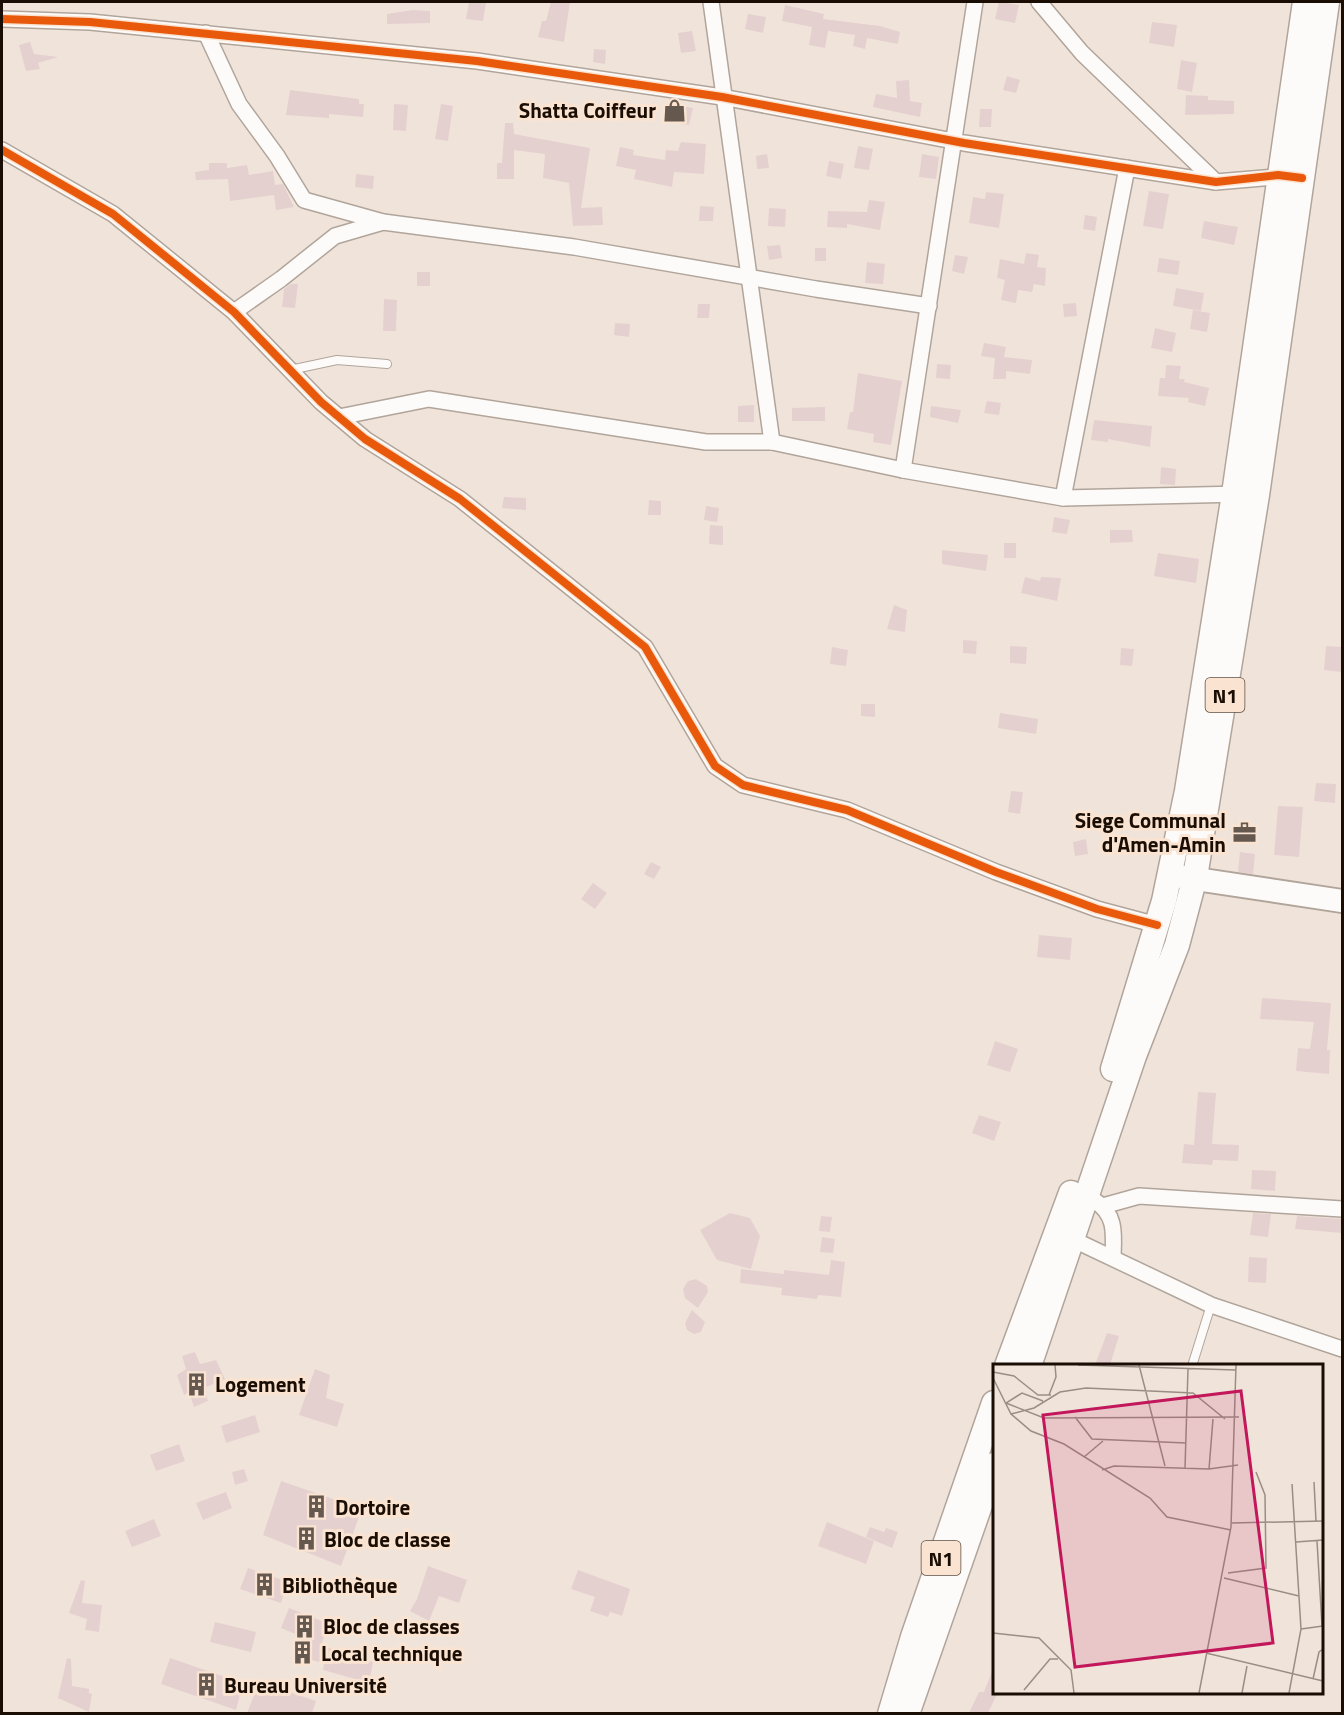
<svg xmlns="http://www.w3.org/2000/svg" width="1344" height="1715" font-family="'Titillium Web',sans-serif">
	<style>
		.building { fill: #e5d0d0 }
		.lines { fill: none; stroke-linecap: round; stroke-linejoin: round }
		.lane-casing { stroke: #b1a59b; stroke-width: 10 }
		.street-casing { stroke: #b1a59b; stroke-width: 18 }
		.secondary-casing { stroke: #b1a59b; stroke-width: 26 }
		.primary-casing { stroke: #b1a59b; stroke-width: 27 }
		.lane { stroke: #fdfbf9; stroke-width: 8 }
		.street { stroke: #fdfbf9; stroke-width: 15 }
		.secondary { stroke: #fdfbf9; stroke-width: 22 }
		.primary { stroke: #fdfbf9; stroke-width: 24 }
		.cycleway-casing { stroke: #fae3d0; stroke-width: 11 }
		.cycleway { stroke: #e8590c; stroke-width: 8 }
		.labels { text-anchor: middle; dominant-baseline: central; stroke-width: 6; stroke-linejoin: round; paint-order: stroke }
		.shield { fill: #fae3d0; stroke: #5c4d41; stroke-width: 1.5 }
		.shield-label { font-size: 20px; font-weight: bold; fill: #190d04 }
		.poi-label { font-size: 21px; font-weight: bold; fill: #190d04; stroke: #fae3d0; text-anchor: start }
		.inset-road { fill: none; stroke: #9a8e84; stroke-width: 1.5 }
		.view { fill: #c2185b; fill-opacity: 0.15; stroke: #c2185b; stroke-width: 3 }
		.inset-edge { fill: none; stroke: #190d04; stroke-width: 3 }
	</style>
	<rect width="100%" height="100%" fill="#f0e4da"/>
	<g class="building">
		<polygon points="469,2 486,3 483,21 466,19"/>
		<polygon points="551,2 570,2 564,42 538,37 542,21 546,21"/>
		<polygon points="999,2 1019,5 1015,23 995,19"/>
		<polygon points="785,5 824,14 823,19 880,26 900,32 898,44 867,38 865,49 853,46 855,35 828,31 825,48 809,45 812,27 782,21"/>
		<polygon points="413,10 430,11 430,23 387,24 387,14"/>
		<polygon points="748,14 766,17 763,33 745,29"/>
		<polygon points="1152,22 1177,25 1174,47 1149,43"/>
		<polygon points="692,31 696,51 681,53 678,33"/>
		<polygon points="30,42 34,54 58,57 38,63 40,69 26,71 19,45"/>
		<polygon points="594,49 606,50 605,64 593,62"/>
		<polygon points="1181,60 1197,63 1192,92 1177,89"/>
		<polygon points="1007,76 1020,80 1016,93 1003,90"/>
		<polygon points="909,80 910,101 922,103 920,117 873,107 876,94 897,98 896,81"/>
		<polygon points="290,90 359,99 359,104 364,104 363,117 329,114 329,118 286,115"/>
		<polygon points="1186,95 1208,96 1208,100 1234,101 1234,114 1185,115"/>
		<polygon points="394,104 408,105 406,131 393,130"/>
		<polygon points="441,104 453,106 448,141 435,139"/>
		<polygon points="668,104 693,108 689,125 666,121"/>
		<polygon points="980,109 992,109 991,127 979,127"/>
		<polygon points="505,123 513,123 514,134 590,148 581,208 602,207 603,225 573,226 569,183 543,178 545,154 514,150 514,179 497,179 497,163 502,163"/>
		<polygon points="681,142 706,144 704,174 674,172 672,187 634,179 636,170 616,166 620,147 634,150 633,155 665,160 666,150 678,151"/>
		<polygon points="858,146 873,149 869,170 854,168"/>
		<polygon points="767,154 769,168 757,169 756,156"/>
		<polygon points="922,154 939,157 936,179 919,177"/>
		<polygon points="829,161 844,164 841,179 826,176"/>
		<polygon points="209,163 227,163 227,168 247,165 249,175 273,171 275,185 283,184 294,207 276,210 274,195 230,201 228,179 196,180 195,172 209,170"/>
		<polygon points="356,174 374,176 373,189 355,187"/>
		<polygon points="1149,191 1169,194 1163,229 1143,226"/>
		<polygon points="986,192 1004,194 999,228 969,223 973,197 985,199"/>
		<polygon points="869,200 885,202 880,230 847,224 847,228 827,227 828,211 867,212"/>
		<polygon points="700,206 714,207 713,221 699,221"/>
		<polygon points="769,208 786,209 785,227 768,226"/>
		<polygon points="1085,215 1097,217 1095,231 1083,229"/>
		<polygon points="1204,221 1238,227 1234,245 1201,238"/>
		<polygon points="780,245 782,258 769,260 767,246"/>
		<rect x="815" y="248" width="11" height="13"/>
		<polygon points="1026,253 1039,255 1037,267 1046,268 1045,286 1034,284 1032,292 1018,290 1016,303 1001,300 1005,280 997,278 1000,259 1024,264"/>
		<polygon points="955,255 968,257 964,274 952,271"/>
		<polygon points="1159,258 1180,261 1178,275 1157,272"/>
		<polygon points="867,262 885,264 883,284 865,283"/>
		<rect x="417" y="272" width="13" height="14"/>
		<polygon points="291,284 298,284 295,308 282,307 284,289"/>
		<polygon points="1176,288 1204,293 1201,311 1173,306"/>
		<polygon points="384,299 397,300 396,331 383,331"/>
		<polygon points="1076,303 1077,316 1064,317 1063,304"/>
		<polygon points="698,304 710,304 709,318 697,318"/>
		<polygon points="1193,310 1210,313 1207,332 1190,329"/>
		<polygon points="615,323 630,324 629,337 614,335"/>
		<polygon points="1155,328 1176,333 1172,352 1151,348"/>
		<polygon points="984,343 1006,347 1004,357 1032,360 1030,374 1006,371 1006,379 993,379 995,358 981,356"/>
		<polygon points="937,364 951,365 950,379 936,378"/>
		<polygon points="1166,365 1181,366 1179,379 1185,379 1184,382 1209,388 1205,406 1188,402 1189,398 1158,396 1160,378 1165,378"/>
		<polygon points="858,373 902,381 891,445 873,442 874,434 847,429 850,412 853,412"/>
		<polygon points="987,401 1001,403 999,415 984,413"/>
		<polygon points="754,405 754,422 738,422 738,406"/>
		<polygon points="931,406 961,410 958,423 930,417"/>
		<polygon points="825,407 825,421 792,421 792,408"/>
		<polygon points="1094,420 1152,426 1150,447 1108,439 1108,442 1091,440"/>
		<polygon points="1161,467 1176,469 1175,485 1160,484"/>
		<polygon points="504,497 526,498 526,510 502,508"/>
		<polygon points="649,500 661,501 661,515 648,515"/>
		<polygon points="706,506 719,508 717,522 704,520"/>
		<polygon points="1054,517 1070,520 1067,534 1052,532"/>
		<polygon points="710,525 723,526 723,545 709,544"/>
		<polygon points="1110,530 1132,530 1133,542 1110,543"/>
		<rect x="1004" y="543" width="12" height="15"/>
		<polygon points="942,550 988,555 986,571 942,564"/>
		<polygon points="1158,553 1199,559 1196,583 1154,576"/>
		<polygon points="1025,577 1040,581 1041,577 1061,578 1057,601 1021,593"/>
		<polygon points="894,605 907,610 905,632 887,629"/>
		<polygon points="963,640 977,641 976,654 963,653"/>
		<polygon points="1010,646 1027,647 1026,664 1010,663"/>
		<polygon points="1326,646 1342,647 1342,672 1324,670"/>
		<polygon points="832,647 848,650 846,666 830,664"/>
		<polygon points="1121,648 1134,649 1132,666 1120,665"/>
		<polygon points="861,704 875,704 875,717 861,716"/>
		<polygon points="1000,713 1038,719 1036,734 998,728"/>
		<polygon points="1316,783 1336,784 1335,803 1314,801"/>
		<polygon points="1011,791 1023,792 1020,814 1008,812"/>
		<polygon points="1278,806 1303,807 1299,857 1274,855"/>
		<polygon points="1086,839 1088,854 1075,856 1073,842"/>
		<polygon points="1240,852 1255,854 1253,874 1238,872"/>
		<polygon points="651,862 661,867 654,879 644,874"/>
		<polygon points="593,883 607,893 595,909 581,899"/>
		<polygon points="1039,935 1072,938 1070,960 1037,957"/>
		<polygon points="1262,998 1331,1003 1327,1050 1330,1050 1329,1074 1296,1071 1298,1048 1310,1049 1314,1022 1260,1019"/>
		<polygon points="995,1041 1018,1049 1010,1072 987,1065"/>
		<polygon points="1198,1092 1216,1093 1212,1144 1239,1145 1238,1161 1213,1160 1212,1165 1182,1163 1184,1144 1194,1145"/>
		<polygon points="979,1115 1001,1122 994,1141 972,1133"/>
		<polygon points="1252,1170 1276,1171 1275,1191 1251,1189"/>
		<polygon points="730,1213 750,1218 760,1236 751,1269 717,1260 700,1230"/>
		<polygon points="1253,1213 1271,1214 1268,1237 1250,1235"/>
		<polygon points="821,1216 832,1217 830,1232 819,1231"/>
		<polygon points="1297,1216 1342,1219 1342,1233 1295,1229"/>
		<polygon points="822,1237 835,1239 833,1253 820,1252"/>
		<polygon points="1249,1257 1267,1258 1266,1283 1248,1282"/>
		<polygon points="831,1260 845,1262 841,1297 818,1295 817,1299 781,1295 782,1288 740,1283 741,1269 784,1274 784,1270 829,1275"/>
		<polygon points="696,1279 707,1286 708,1292 698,1308 685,1298 683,1289 688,1281"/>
		<polygon points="692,1310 705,1322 701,1332 694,1334 687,1330 685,1323"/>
		<polygon points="1107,1333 1119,1336 1110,1365 1095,1365"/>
		<polygon points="195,1352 200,1364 216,1360 225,1379 204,1388 208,1401 194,1407 189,1392 184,1395 177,1375 186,1369 182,1356"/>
		<polygon points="315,1369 330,1375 326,1398 344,1404 337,1427 299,1415"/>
		<polygon points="255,1415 260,1432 226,1443 221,1426"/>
		<polygon points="179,1444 185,1461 156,1471 150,1455"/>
		<polygon points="244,1469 248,1481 235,1485 232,1472"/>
		<polygon points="281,1481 362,1509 341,1566 263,1535"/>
		<polygon points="226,1492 232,1508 203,1520 196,1503"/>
		<polygon points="154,1519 161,1536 132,1547 125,1531"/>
		<polygon points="827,1522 874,1541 866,1564 818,1546"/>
		<polygon points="870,1527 884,1532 886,1528 898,1532 892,1548 866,1537"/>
		<polygon points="428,1566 467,1580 459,1603 439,1596 429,1621 410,1611 417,1599"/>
		<polygon points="248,1568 288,1582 281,1603 240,1589"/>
		<polygon points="578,1570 630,1589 622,1616 610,1612 608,1617 590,1611 595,1597 571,1589"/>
		<polygon points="81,1580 85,1581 82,1603 102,1605 99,1632 85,1630 87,1619 69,1613"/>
		<polygon points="289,1608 329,1624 321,1645 373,1662 369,1683 323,1670 324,1663 298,1657 303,1637 281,1628"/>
		<polygon points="215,1622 256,1632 251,1652 210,1642"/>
		<polygon points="67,1658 71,1659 72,1686 89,1689 89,1693 92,1694 89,1712 58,1698"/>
		<polygon points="170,1658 243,1683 236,1710 161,1684"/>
		<polygon points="993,1669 994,1692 998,1692 988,1713 969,1713 979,1692 984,1692"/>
		<polygon points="263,1683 316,1701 312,1713 247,1713 257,1688 261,1689"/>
	</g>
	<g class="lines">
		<defs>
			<g id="lane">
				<polyline points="290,370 337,360 387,364"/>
				<polyline points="1192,1366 1211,1305"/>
			</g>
			<g id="street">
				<polyline points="711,2 772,442"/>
				<polyline points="1039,2 1082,53 1216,182"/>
				<polyline points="2,19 90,22 477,61 722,97 964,143 1216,182 1287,176"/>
				<polyline points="206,33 239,104 277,156 304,200 383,222 574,247 816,289 929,306"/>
				<polyline points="2,150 113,214 234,312 321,402 365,439 460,499 645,647 715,766 743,785 847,810 996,872 1097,909 1157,925"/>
				<polyline points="234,312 281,279 335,236 383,222"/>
				<polyline points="339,417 429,399 706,442 772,442 903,470 1063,498 1242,494"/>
				<polyline points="903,470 975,2"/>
				<polyline points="1063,498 1127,168"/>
				<path d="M1095 1201C1116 1214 1114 1234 1113 1256"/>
				<polyline points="1103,1206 1139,1196 1342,1209"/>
				<polyline points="1072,1239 1211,1305 1342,1349"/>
			</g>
			<polyline id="secondary" points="1176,876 1342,901"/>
			<g id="primary">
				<polyline points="1113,1069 1164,901 1187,791 1234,494 1305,2"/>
				<polyline points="1007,1366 1071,1193"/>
				<polyline points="1029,1366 1134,1056 1177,945 1195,877 1257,495 1327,2"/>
				<polyline points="890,1714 913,1637 994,1403"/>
				<polyline points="907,1714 994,1465"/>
			</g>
		</defs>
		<use href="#lane" class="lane-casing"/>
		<use href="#street" class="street-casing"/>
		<use href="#secondary" class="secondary-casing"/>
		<use href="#primary" class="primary-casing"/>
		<use href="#lane" class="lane"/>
		<use href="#street" class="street"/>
		<use href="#secondary" class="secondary"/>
		<use href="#primary" class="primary"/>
		<defs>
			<g id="cycleway">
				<polyline points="2,19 90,22 477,61 722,97 964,143 1216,182 1278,175 1302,178"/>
				<polyline points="2,150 113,214 234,312 321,402 365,439 460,499 645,647 715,766 743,785 847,810 996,872 1097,909 1157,925"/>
			</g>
		</defs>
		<use href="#cycleway" class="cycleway-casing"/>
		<use href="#cycleway" class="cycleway"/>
	</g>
	<defs>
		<symbol id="shop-bare" viewBox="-9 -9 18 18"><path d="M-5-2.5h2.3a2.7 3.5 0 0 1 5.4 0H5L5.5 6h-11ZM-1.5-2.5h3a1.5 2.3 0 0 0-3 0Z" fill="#64584f" stroke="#fae3d0" stroke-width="2.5" paint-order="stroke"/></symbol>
		<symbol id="office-bare" viewBox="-9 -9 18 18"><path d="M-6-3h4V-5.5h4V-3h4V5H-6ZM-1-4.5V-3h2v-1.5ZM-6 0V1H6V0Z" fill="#64584f" stroke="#fae3d0" stroke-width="2.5" paint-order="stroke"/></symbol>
		<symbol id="building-bare" viewBox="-9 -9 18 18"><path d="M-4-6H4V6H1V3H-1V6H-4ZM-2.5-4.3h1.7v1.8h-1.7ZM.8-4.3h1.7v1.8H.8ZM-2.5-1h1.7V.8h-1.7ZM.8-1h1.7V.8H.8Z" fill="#64584f" stroke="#fae3d0" stroke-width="2.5" paint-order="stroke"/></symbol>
	</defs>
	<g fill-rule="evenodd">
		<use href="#shop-bare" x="658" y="94" width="33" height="33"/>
		<use href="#office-bare" x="1228" y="816" width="33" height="33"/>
		<use href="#building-bare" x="180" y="1368" width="33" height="33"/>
		<use href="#building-bare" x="300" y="1490" width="33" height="33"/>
		<use href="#building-bare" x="290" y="1522" width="33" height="33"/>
		<use href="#building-bare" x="248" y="1568" width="33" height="33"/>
		<use href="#building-bare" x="288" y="1610" width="33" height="33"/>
		<use href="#building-bare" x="286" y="1636" width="33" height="33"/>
		<use href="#building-bare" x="190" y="1668" width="33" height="33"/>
	</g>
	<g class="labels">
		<g class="shield">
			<rect x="1205.5" y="678" width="39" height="34" rx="4.5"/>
			<rect x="921.5" y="1541" width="39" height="34" rx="4.5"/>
		</g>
		<g class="shield-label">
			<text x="1225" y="695">N1</text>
			<text x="941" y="1558">N1</text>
		</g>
		<g class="poi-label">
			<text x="656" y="110" text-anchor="end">Shatta Coiffeur</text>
			<text x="1226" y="820" text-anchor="end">Siege Communal<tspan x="1226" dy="24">d'Amen-Amin</tspan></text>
			<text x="215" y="1384">Logement</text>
			<text x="335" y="1507">Dortoire</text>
			<text x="324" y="1539">Bloc de classe</text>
			<text x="282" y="1585">Bibliothèque</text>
			<text x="323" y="1626">Bloc de classes</text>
			<text x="321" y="1653">Local technique</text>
			<text x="224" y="1685">Bureau Université</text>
		</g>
	</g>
	<g transform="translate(993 1364)">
		<rect width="330" height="330" fill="#f0e4da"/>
		<path class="inset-road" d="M85 1 243 6M146 1 172 102M0 8 21 12 45 31H58M0 14 18 50 38 67 71 80 157 134 174 153 238 166M56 31 63 13 62 1M50 37 29 29 13 39 51 54 246 53M18 50 41 44 67 28 93 24 200 29 232 55M82 53 99 75 193 79M91 93 110 77M192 104 195 5M216 105 220 55M109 106 121 102 216 105 245 101M321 118 323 157M239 159 330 157M324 177 329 262M303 178 330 176M235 209 273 204 272 131 263 108M231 214 306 232M308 265 330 262M0 269 46 274 78 306 81 329M213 289 330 317M320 315 326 288 330 285M31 326 57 295H65M206 329 238 163 243 1M249 329 254 302M296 329 308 265 299 120"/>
		<path class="view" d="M248 27 280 279 82 303 50 51Z"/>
		<rect width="330" height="330" class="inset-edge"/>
	</g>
	<rect width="1344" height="1715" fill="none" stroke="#190d04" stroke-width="6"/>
</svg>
